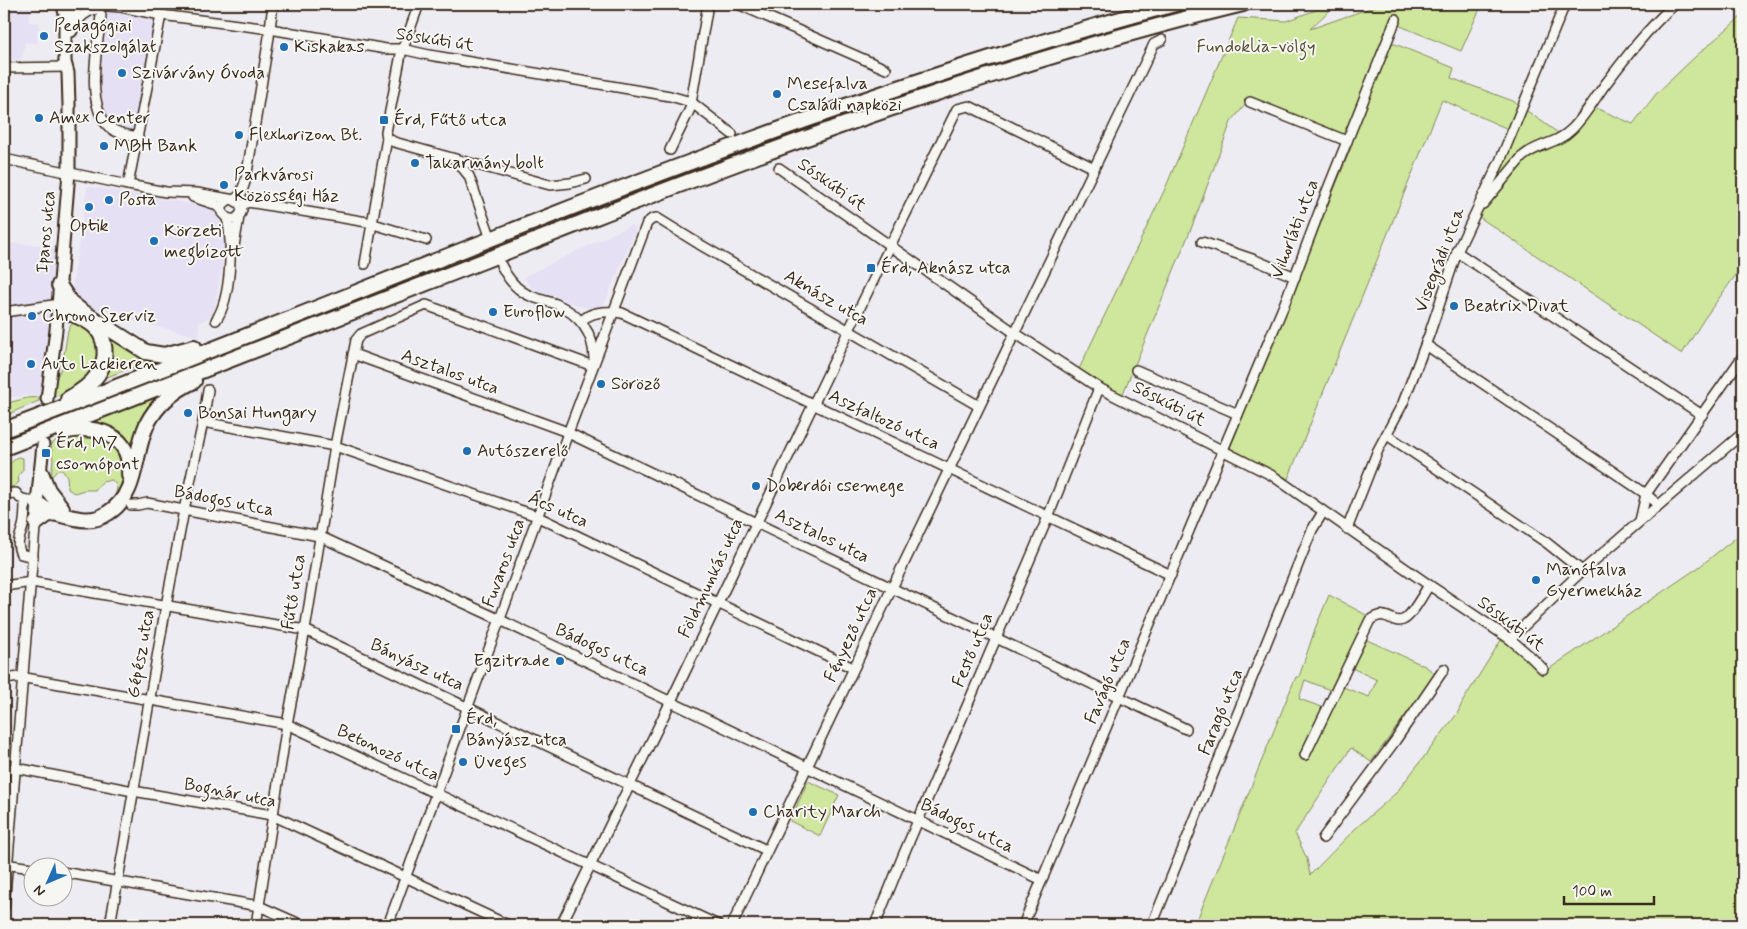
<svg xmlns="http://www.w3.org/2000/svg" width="1747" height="929" font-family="Mynerve,sans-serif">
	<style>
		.built { fill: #e5e0f4 }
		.green { fill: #cee79c; stroke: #84885d }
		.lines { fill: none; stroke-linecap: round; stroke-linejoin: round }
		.major-tunnel { stroke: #cac5c8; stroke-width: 11; stroke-dasharray: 11 5.5; stroke-linecap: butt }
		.minor-casing { stroke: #3b2a1e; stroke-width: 12 }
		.major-casing { stroke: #3b2a1e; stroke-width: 15 }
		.highway-casing { stroke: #3b2a1e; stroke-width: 18 }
		.minor { stroke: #f6f6f2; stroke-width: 9 }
		.major { stroke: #f6f6f2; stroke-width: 11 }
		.highway { stroke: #f6f6f2; stroke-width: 14 }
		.poi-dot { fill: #1f6fb2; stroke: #f6f6f2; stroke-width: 2 }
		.labels { text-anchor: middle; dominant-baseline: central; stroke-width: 4; stroke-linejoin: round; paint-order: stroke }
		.poi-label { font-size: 18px; fill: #3b2a1e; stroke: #f6f6f2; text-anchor: start }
		.street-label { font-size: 18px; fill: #3b2a1e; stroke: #f6f6f2 }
		.park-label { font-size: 18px; fill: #585037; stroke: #f6f6f2 }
	</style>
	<rect width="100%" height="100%" fill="#eeecf3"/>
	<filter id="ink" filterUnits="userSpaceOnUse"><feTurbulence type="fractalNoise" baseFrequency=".02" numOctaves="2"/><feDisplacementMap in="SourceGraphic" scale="10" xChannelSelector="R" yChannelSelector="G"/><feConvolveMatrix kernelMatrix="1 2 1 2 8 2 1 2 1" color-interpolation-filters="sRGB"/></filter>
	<g filter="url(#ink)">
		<g class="built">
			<polygon points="4,4 32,4 28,22 39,23 39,29 37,29 37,43 25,42 21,60 4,61"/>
			<polygon points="105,11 156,20 135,133 117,129 111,126 99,108 96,86"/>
			<polygon points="87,186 208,207 213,209 226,230 223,261 215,307 209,317 199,323 200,337 107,315 82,301 72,289"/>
			<polygon points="631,225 636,229 604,305 600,309 594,311 532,288 523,277"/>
			<polygon points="9,243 55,246 52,299 43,394 4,398 4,260 9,259"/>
		</g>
		<g class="green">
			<polygon points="1332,4 1336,4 1310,29 1382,4 1482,4 1461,51 1398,25 1390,42 1454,68 1451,78 1513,101 1561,135 1585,103 1633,124 1656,94 1696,56 1743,15 1743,265 1704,319 1682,354 1479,217 1508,129 1442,100 1288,479 1230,448 1352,145 1250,99 1231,122 1193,224 1122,396 1079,369 1164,191 1238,18 1286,21"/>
			<polygon points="80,321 97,337 99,366 73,390 53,397 56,378 62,367 68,330 72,324"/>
			<polygon points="105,331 155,359 99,380"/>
			<polygon points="167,392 135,455 89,423 90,422"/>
			<polygon points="39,397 39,401 36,402 4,416 4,404 27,398"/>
			<path d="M72 435C79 435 88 433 95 436 123 445 131 470 116 494L117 486 112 480 102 482 95 490H85L74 493 68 489 67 476 62 470H58L51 477 53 459 51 445 56 440Z"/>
			<polygon points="18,457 23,458 23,470 18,476 19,482 15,486 4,489 4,466 8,465"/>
			<polygon points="1743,532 1743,925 1211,925 1197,920 1292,686 1296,677 1299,677 1315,629 1329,595 1368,616 1330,690 1305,680 1299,699 1330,710 1343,687 1369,697 1377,680 1352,668 1367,640 1425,666 1436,674 1371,762 1351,748 1295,833 1307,859 1310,875 1356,828 1396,793 1457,714 1463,701 1501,640 1507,643 1543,673 1699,567"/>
			<polygon points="808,781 839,795 820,836 790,821"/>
		</g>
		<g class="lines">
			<polyline class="major-tunnel" points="44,440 47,399"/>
			<defs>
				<g id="minor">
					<polyline points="83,4 121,7 161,15 270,29 386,49 402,49 429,55 670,96 691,102 732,134"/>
					<polyline points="738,4 886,69"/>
					<path d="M101 15C98 46 84 103 109 127 117 134 128 135 138 137"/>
					<path d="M73 30C78 17 87 10 100 8"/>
					<polyline points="4,68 67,67"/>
					<polyline points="1250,102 1347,141"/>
					<polyline points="387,138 394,142 550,185 570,183 586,179"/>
					<polyline points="670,150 690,109 708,4"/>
					<path d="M4 159 123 184 166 192 197 193 234 200 240 204 242 210C240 218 234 221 227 218L222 213V205L228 200"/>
					<polyline points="457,161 469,176 489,233"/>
					<polyline points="779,168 1015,333 1099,388 1273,476 1429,585 1510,639 1531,657 1543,669"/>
					<polyline points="128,185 161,15"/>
					<polyline points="193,197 214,204 221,209"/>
					<polyline points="234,200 241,194 246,179 269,37 273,4"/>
					<path d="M1483 204 1522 157C1538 143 1556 145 1572 129 1584 117 1594 100 1604 86 1626 57 1648 28 1675 4"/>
					<polyline points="241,206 248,202 367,222 426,240"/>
					<polyline points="1202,242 1255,260 1295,277"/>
					<polyline points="234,246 239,217"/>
					<polyline points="1457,252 1702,415"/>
					<polyline points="365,264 387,138 386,132 402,49 405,43 419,4"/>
					<path d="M501 265C506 275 513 286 523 292 533 299 545 300 556 304 579 314 594 333 594 359"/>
					<polyline points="4,312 53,305 58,307"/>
					<path d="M216 320C231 299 233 244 227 218"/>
					<path d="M582 321C591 311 609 311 622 313L1171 575"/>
					<polyline points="1426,345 1646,494 1658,505"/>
					<polyline points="353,354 562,430 1186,729"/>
					<polyline points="1136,370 1238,414"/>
					<polyline points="203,422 335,446 534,515 853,668"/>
					<polyline points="1387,435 1547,543 1582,571"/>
					<polyline points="4,494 16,493 20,498 37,503 4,907"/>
					<path d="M25 500C25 507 25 514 24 521 23 533 14 542 21 554L33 557"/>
					<polyline points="131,505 138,505 147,503 319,536 492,616 1042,880"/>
					<polyline points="1640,521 1646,494 1743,356"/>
					<polyline points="1347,529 1378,450 1403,403 1429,335 1457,252 1500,161 1565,4"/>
					<polyline points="4,586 32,582 305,630 766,850"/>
					<polyline points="1510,639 1582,571 1743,433"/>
					<polyline points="4,679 20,677 287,724 718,925"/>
					<path d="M1305 755 1370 620C1389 608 1391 625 1403 620 1411 617 1424 593 1429 585"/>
					<polyline points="4,770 16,768 133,791 272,815 508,925"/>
					<polyline points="1323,838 1395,741 1444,669"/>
					<polyline points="4,864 32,868"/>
					<polyline points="62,872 259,906 302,925"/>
					<polyline points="110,925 166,606 184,510 203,422 208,390"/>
					<polyline points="256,925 287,724 305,630 335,446 356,340 361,334 426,305 593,366"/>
					<polyline points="388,925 568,433 647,223 652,219 657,218 699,244 979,406"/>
					<polyline points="561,925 671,701 849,330 957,109 969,106 1094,168"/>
					<polyline points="732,925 892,588 1154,44 1162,40"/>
					<polyline points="875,925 902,858 1048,517 1099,388"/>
					<polyline points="1023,925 1284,305 1327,191 1396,19"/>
					<polyline points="1152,925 1312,530 1323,512"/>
				</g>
				<g id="major">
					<polyline points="71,31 71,25 76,7"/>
					<polyline points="47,399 56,330 69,172 69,105 68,73 65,62 65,14 63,6"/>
					<polyline points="37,503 43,445"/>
				</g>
				<g id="highway">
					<polyline points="59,285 70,302 80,310 146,352 164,355 194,347"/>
					<path d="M58 307C69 314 82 316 93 325 107 337 108 359 98 374 91 385 79 393 68 399"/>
					<path d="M4 430C393 284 773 111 1175 4"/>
					<path d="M63 432C96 424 133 434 129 475"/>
					<path d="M4 448C198 374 390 297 583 222 799 138 1017 59 1243 4"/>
					<polyline points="41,473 48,490 62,508"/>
					<path d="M37 503C48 513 61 515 75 518 87 521 98 520 108 513 139 494 133 453 147 424 157 404 175 390 194 381"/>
					<polyline points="36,523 47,515 54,513"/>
				</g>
			</defs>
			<use href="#minor" class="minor-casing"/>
			<use href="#major" class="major-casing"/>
			<use href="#highway" class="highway-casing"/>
			<use href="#minor" class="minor"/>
			<use href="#major" class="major"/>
			<use href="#highway" class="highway"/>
		</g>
	</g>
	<g class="poi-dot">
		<circle cx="44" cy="36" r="5"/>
		<circle cx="284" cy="47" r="5"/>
		<circle cx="122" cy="73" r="5"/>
		<circle cx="777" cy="94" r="5"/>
		<circle cx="39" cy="118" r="5"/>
		<rect x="379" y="115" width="10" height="10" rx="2.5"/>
		<circle cx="239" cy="135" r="5"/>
		<circle cx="104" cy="146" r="5"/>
		<circle cx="415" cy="163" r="5"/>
		<circle cx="224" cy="185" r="5"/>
		<circle cx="109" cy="200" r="5"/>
		<circle cx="89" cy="207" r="5"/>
		<circle cx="154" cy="241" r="5"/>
		<rect x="866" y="263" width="10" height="10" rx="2.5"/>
		<circle cx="1454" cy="306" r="5"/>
		<circle cx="493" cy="312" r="5"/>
		<circle cx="32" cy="316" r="5"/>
		<circle cx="31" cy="364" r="5"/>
		<circle cx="601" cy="384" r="5"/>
		<circle cx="188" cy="413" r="5"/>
		<circle cx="467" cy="451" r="5"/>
		<rect x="41" y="448" width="10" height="10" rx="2.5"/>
		<circle cx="756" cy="486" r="5"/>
		<circle cx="1536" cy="580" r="5"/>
		<circle cx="560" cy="661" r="5"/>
		<rect x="451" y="724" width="10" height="10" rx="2.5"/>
		<circle cx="463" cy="762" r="5"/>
		<circle cx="753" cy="812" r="5"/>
	</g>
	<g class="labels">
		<g class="poi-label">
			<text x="54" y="26">Pedagógiai<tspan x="54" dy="21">Szakszolgálat</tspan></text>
			<text x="294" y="47">Kiskakas</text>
			<text x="132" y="73">Szivárvány Óvoda</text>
			<text x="787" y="84">Mesefalva<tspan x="787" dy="21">Családi napközi</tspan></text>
			<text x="49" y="118">Amex Center</text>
			<text x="394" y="120">Érd, Fűtő utca</text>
			<text x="249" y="135">Flexhorizon Bt.</text>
			<text x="114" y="146">MBH Bank</text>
			<text x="425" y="163">Takarmány bolt</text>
			<text x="234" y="175">Parkvárosi<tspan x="234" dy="21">Közösségi Ház</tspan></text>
			<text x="119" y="200">Posta</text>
			<text x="89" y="226" text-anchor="middle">Optik</text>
			<text x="164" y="231">Körzeti<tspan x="164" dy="21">megbízott</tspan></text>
			<text x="881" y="268">Érd, Aknász utca</text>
			<text x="1464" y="306">Beatrix Divat</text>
			<text x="503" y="312">Euroflow</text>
			<text x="42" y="316">Chrono Szerviz</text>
			<text x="41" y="364">Auto Lackieren</text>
			<text x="611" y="384">Söröző</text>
			<text x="198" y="413">Bonsai Hungary</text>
			<text x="56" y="443">Érd, M7<tspan x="56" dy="21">csomópont</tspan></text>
			<text x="477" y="451">Autószerelő</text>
			<text x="766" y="486">Doberdói csemege</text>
			<text x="1546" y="570">Manófalva<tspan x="1546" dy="21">Gyermekház</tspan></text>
			<text x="550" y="661" text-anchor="end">Egzitrade</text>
			<text x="466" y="719">Érd,<tspan x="466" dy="21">Bányász utca</tspan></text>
			<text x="473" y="762">Üveges</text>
			<text x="763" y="812">Charity March</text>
		</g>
		<g class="street-label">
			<text transform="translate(435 40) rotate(9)">Sóskúti út</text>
			<text transform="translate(832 185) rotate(35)">Sóskúti út</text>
			<text transform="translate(1295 229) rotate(-69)">Vihorláti utca</text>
			<text transform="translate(46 232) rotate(-85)">Iparos utca</text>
			<text transform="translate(1440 260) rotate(-69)">Visegrádi utca</text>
			<text transform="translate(826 298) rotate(30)">Aknász utca</text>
			<text transform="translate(450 372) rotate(20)">Asztalos utca</text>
			<text transform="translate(1169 404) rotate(27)">Sóskúti út</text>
			<text transform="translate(884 420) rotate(25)">Aszfaltozó utca</text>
			<text transform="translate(224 501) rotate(11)">Bádogos utca</text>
			<text transform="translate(558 510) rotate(24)">Ács utca</text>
			<text transform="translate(822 536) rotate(26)">Asztalos utca</text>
			<text transform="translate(504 563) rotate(-70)">Fuvaros utca</text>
			<text transform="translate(711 578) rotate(-65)">Földmunkás utca</text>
			<text transform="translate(294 592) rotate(-81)">Fűtő utca</text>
			<text transform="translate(1511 624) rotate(37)">Sóskúti út</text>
			<text transform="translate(851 635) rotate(-65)">Fényező utca</text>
			<text transform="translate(602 650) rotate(25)">Bádogos utca</text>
			<text transform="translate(973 650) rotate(-67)">Festő utca</text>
			<text transform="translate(141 654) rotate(-80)">Gépész utca</text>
			<text transform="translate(417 665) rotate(25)">Bányász utca</text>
			<text transform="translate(1108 681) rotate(-67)">Favágó utca</text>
			<text transform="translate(1221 712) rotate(-68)">Faragó utca</text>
			<text transform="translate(388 753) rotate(25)">Betonozó utca</text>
			<text transform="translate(230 793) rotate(11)">Bognár utca</text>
			<text transform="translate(967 826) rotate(26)">Bádogos utca</text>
		</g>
		<g class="park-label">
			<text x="1256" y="47">Fundoklia-völgy</text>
		</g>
	</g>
	<rect width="1747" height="929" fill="none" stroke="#f6f6f2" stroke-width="20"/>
	<rect x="10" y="10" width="1727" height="909" fill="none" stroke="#3b2a1e" stroke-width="2" filter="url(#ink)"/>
	<g transform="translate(48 882) rotate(225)"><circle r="24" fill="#f6f6f2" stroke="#aba49d"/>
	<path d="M0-4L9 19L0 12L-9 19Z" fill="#1f6fb2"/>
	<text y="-8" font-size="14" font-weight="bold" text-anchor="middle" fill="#3b2a1e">N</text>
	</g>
	<path d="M1564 896v8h90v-8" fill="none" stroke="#3b2a1e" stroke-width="2.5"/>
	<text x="1572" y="896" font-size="15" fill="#3b2a1e" stroke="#f6f6f2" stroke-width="4" paint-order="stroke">100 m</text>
</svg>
